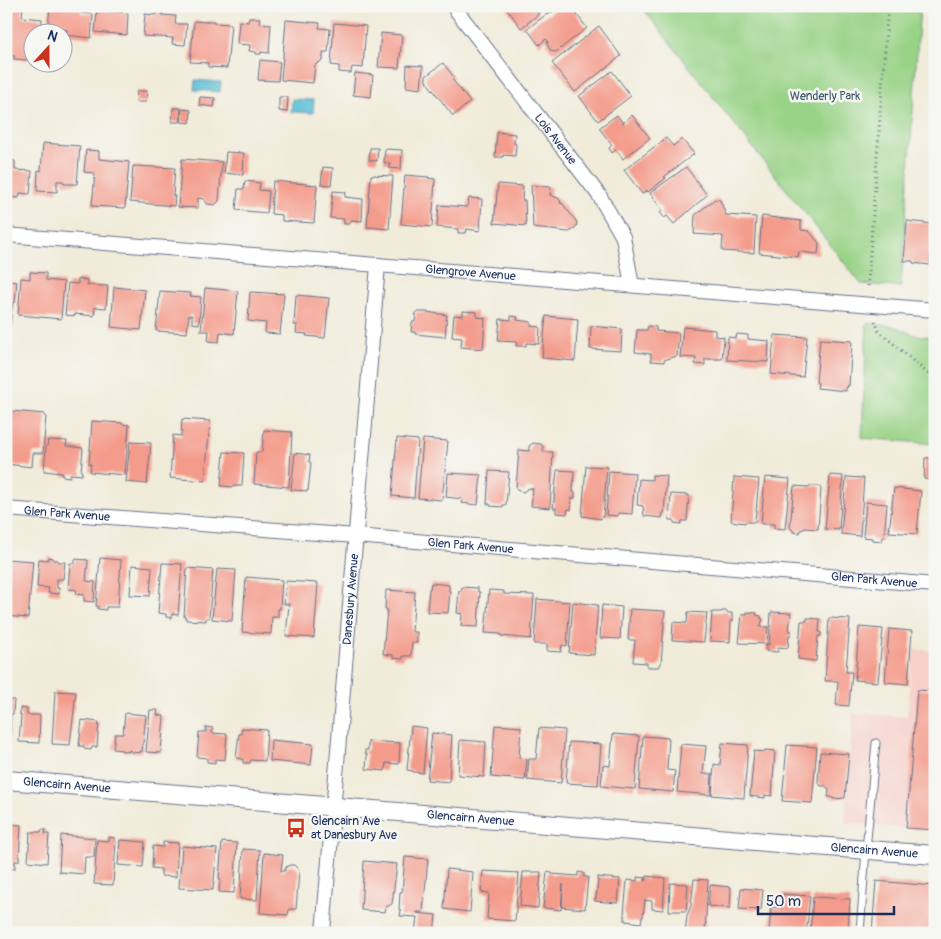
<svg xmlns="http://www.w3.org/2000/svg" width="941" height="939" font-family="Pangolin,sans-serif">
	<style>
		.built { fill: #f7d0ca }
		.green { fill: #99d387; stroke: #5a8172 }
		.water { fill: #55bcd3; stroke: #387698 }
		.building { fill: #f49c8c }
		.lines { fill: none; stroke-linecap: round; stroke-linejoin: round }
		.service-casing { stroke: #667189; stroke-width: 9 }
		.minor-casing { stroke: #667189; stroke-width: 16 }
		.tertiary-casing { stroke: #667189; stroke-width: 20 }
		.path { stroke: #667189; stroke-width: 3; stroke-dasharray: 1 4; stroke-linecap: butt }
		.service { stroke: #fff; stroke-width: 7 }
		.minor { stroke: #fff; stroke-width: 14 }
		.tertiary { stroke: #fff; stroke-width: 18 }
		.labels { text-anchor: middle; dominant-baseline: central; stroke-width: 5; stroke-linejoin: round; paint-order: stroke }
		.park-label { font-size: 12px; fill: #3a5868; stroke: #f6f6f2 }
		.street-label { font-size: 12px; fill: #1b2f5e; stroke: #f6f6f2 }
		.poi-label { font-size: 12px; fill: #1b2f5e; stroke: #f6f6f2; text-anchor: start }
	</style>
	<rect width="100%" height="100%" fill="#f6f6f2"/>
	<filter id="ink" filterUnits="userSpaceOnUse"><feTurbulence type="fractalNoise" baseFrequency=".02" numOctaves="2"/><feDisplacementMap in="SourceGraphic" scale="10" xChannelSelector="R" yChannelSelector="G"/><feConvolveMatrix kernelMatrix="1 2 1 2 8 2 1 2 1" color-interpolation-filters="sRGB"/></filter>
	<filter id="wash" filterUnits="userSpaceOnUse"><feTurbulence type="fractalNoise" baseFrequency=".0096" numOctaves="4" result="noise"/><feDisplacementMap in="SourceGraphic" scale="20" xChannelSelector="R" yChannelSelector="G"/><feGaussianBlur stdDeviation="1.12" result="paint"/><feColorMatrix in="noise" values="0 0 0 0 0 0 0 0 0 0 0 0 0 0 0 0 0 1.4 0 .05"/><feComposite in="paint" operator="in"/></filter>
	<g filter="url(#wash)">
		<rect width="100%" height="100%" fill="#f1ecda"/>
		<polygon class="built" points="913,649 935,651 935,830 845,823 853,713 907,717"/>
		<g class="green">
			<polygon points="641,6 920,6 901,287 861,284"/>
			<polygon points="867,323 893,326 915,335 935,337 935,444 862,438"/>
		</g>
		<g class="water">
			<polygon points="195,80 221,82 220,92 194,90"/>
			<polygon points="292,99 314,100 313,113 291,112"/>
		</g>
		<g id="blocks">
			<g class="building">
				<polygon points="6,6 23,8 22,17 42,19 41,32 32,32 32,56 28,56 27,60 14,59 14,55 6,55"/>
				<polygon points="50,6 68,6 68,8 81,9 81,13 93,14 91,38 66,35 67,30 48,28"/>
				<polygon points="505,6 542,6 536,11 539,14 521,28"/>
				<polygon points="559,6 570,6 587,28 556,52 551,51 547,44 548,41 546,39 539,45 527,29 547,14 548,15"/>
				<polygon points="97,10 128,13 127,35 95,32"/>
				<polygon points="157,11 163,12 162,15 176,16 175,24 187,24 185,45 172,44 173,38 143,36 145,14 156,15"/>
				<polygon points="249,18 260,18 259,23 271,24 269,53 261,52 261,54 256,54 256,52 249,51 250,45 237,44 239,21 248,22"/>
				<polygon points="286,20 320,23 319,28 330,29 328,52 323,52 323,60 315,65 313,83 281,80"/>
				<polygon points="194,21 206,22 206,21 214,21 214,23 231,24 227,68 208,67 208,63 190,62"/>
				<polygon points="334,23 366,26 363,68 352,67 351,73 339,72 339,66 331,65"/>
				<polygon points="599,26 621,56 575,92 552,63"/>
				<polygon points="381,33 402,35 399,68 378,67"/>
				<polygon points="260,60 280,62 278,81 258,80"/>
				<polygon points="443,63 454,77 452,79 470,102 453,116 426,81 426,76"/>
				<polygon points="407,65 423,66 421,89 406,87"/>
				<polygon points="612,71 631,96 598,121 579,96"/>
				<polygon points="355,73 373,75 371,97 353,95"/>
				<polygon points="137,91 147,91 146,102 136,102"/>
				<polygon points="200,97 215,98 214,107 199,105"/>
				<polygon points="279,97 288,97 287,112 279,111"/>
				<polygon points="173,108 181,108 180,122 172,122"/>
				<polygon points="182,109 191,110 190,123 181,122"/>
				<polygon points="617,115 623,123 632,115 650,138 623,159 616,150 612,153 609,148 612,145 599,128"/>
				<polygon points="497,132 515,134 514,143 516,144 515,156 503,155 503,157 495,157"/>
				<polygon points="666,138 673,146 682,139 694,154 664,177 666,178 648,192 647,190 642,194 624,170"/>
				<polygon points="43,143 80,146 77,184 64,184 63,181 57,181 57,192 37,191 38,170 41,171"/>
				<polygon points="370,148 378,148 377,161 369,160"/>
				<polygon points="385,149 402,150 401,169 389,168 390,163 384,163"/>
				<polygon points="86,150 99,151 99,159 129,162 125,208 92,206 95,173 84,172"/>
				<polygon points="226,152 244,153 243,175 224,173"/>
				<polygon points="182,159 222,162 219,201 215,205 207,204 204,199 198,198 198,208 178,207"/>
				<polygon points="7,160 15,161 15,170 32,171 30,194 20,193 19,198 6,197"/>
				<polygon points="133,166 175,168 173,196 175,196 174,206 130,202"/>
				<polygon points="323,167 333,168 331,185 321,184"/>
				<polygon points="686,167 707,195 674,224 667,216 664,218 660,212 662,210 650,193"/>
				<polygon points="371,175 393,176 389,229 367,227"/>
				<polygon points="405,175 429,177 428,178 435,179 432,227 401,224"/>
				<polygon points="245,181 260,183 259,190 269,191 267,213 236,210 238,189 244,189"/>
				<polygon points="273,181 317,185 314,223 282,221 282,215 271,214"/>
				<polygon points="498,184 523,186 522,200 525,200 526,226 494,223"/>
				<polygon points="531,185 551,187 550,195 558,198 560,200 561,204 562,203 576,221 577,225 573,230 569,232 533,228"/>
				<polygon points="333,191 346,192 345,197 363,199 362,221 351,220 350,224 344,224 344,219 330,218"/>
				<polygon points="469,198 482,199 480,231 467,229 466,233 458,233 458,229 457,229 437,227 439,205 467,207"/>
				<polygon points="715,199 720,200 726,215 756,217 754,253 722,251 723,236 694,234 695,215"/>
				<polygon points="762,216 801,221 801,230 809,231 819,243 818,254 799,252 798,257 759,253"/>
				<polygon points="907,221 933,224 930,265 913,263 913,261 904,261"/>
				<polygon points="30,272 46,273 46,280 64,282 61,319 18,315 21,278 30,279"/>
				<polygon points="78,279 87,280 87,285 108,286 106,308 95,307 94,316 75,314 75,316 65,315 68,283 78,284"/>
				<polygon points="6,281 17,282 15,303 13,302 10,327 6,327"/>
				<polygon points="114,287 145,290 141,330 111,327"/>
				<polygon points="205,288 238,291 234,334 220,332 219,342 208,341 209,331 201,331"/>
				<polygon points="160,291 191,293 190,296 201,297 199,324 192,323 192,315 189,315 187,333 156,331"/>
				<polygon points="250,292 284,294 280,334 265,333 266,323 248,321"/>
				<polygon points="296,295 329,298 325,338 306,336 307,334 296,333 297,325 294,325"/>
				<polygon points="463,311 477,312 477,317 485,318 483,349 461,347 462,338 452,337 454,315 463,316"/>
				<polygon points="416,312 426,312 447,315 445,337 415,334 415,332 411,332 412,322 415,322"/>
				<polygon points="511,316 518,317 517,320 531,322 531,326 540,327 539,344 526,343 526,346 516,346 517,342 498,341 500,319 511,320"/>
				<polygon points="546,316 578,319 575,361 542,358"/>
				<polygon points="591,326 622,329 621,351 590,349"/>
				<polygon points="648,326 656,327 656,331 679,333 677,356 664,360 664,362 651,361 651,354 635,352 637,330 647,330"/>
				<polygon points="683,327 715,330 715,336 724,337 722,359 705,359 705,365 695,364 696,358 680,357"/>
				<polygon points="737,334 748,335 748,339 769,341 768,362 727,360 728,337 736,338"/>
				<polygon points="774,335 807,337 803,377 771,374"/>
				<polygon points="820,339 852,341 849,386 848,385 847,388 846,387 846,391 817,388 818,383 816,382"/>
				<polygon points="11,411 45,414 44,416 46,416 43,453 33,453 32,467 6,464"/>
				<polygon points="182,419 210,421 205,481 170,478 173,435 181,436"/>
				<polygon points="92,421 122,423 122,424 129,425 125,475 90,472 91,464 89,464"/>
				<polygon points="264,430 292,432 289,487 254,484 256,452 262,452"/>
				<polygon points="397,438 418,440 414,498 392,496"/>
				<polygon points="423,439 448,441 442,500 418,498"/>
				<polygon points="48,440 67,441 66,446 83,448 81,472 82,472 82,475 70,474 70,477 62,476 62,473 44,471 46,446 47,446"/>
				<polygon points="130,442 151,443 147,484 126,482"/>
				<polygon points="533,443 541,444 543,447 543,452 553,452 550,508 531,506 533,489 529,488 523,492 519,491 516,488 519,450 529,451 529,446"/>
				<polygon points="224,452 244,453 242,486 234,486 234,487 221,486"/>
				<polygon points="295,453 310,455 309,462 311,463 308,491 291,490"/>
				<polygon points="925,458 935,458 935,480 924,479"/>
				<polygon points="586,466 607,467 603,517 601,517 601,519 582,516"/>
				<polygon points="557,470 574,471 573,492 575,492 575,498 572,498 571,510 568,509 567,514 556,513 556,508 553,508"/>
				<polygon points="489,471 509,472 506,505 503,505 503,507 490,506 490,504 487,504"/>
				<polygon points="609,471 635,473 632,514 618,513 618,516 606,515"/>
				<polygon points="448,473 481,475 478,505 461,503 462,499 446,497"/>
				<polygon points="652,475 667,476 664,513 663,513 662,518 644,516 643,506 637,505 639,479 652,480"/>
				<polygon points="830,475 843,476 839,530 825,529"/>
				<polygon points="734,477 759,479 755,522 745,522 745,523 731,521"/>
				<polygon points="765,477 790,479 785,529 774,528 774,524 761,524"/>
				<polygon points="846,477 864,478 860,536 841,534"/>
				<polygon points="794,486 808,487 810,486 819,486 821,489 818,529 804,528 804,529 800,530 800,533 793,532 793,530 790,528"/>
				<polygon points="894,488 921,491 917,534 889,532"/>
				<polygon points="671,494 689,495 687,521 682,521 681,524 674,523 674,520 669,520"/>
				<polygon points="866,502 887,504 884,538 882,538 882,541 872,540 872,538 863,537"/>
				<polygon points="48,557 53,558 53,560 58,560 58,562 65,562 63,579 57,579 57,588 59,588 59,594 48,593 49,588 37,587 39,559 48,560"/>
				<polygon points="100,558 121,560 118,607 106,607 106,610 98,609 98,606 96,606"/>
				<polygon points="6,559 33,561 28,618 6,616"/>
				<polygon points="75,559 88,560 86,581 95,582 94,602 84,601 84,595 76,594 77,590 68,589 70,563 75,563"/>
				<polygon points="162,563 182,564 178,615 172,614 172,618 166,617 166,614 158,613"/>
				<polygon points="132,565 152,567 150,596 130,595"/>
				<polygon points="187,568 213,570 209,618 206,618 206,621 186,620 186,617 184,617"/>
				<polygon points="217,569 236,570 232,621 212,619"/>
				<polygon points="246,577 282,580 280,609 278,609 278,617 272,617 271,634 242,632"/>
				<polygon points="286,581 318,583 314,638 286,636 289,604 284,604"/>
				<polygon points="431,583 449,585 449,591 450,591 448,613 427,612 429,589 430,589"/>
				<polygon points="462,587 478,588 478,592 480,592 478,627 461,626 462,614 457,613 459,591 461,591"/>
				<polygon points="386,590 415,592 412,632 417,632 417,643 412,642 411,656 403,656 403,659 393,658 393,655 383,654 387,609 385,609"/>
				<polygon points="489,590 504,591 504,594 534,595 531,639 501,636 501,634 485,633"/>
				<polygon points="537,599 570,602 567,646 562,645 561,652 547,651 547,644 534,644"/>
				<polygon points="573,602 598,605 594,655 569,653"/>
				<polygon points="602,605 622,607 620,639 600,638"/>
				<polygon points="630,609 665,611 661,664 659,664 659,667 647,667 647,663 633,662 635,640 628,640"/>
				<polygon points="722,611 727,611 727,613 732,613 732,617 733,617 733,621 731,621 730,642 710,641 712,612 722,612"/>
				<polygon points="688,612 707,613 704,642 672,640 673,622 687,623"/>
				<polygon points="747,612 757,613 756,615 761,616 761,619 763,619 760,627 768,627 767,644 739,643 742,614 747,614"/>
				<polygon points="771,612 791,613 789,631 791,631 791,635 789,635 788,648 778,647 778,652 766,651 766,645 769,645"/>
				<polygon points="807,618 820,619 819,632 821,632 821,636 818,636 816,661 798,659 801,621 807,621"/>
				<polygon points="829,618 850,619 846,672 852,672 849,706 836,705 838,681 825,681"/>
				<polygon points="859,627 883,629 878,682 855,680"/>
				<polygon points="889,629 912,631 908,684 885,682"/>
				<polygon points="933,684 935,684 935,830 906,828 917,690 933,691"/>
				<polygon points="55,691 76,692 70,745 52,744"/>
				<polygon points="6,700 14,700 13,714 11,714 9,745 6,745"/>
				<polygon points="20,708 27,709 27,715 40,715 39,743 19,742 21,715 20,715"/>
				<polygon points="150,710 158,710 157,715 164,716 161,753 146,752"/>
				<polygon points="125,713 146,715 142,752 140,751 140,753 131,752 131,751 129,750 129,752 122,751 122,750 113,749 115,734 123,734"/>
				<polygon points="82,720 99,722 97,747 92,747 91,750 84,749 84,746 79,746"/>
				<polygon points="495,725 521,727 519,758 527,759 525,780 491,777"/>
				<polygon points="411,726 427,728 423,773 413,772 413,771 407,770"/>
				<polygon points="206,727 213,728 212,733 227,734 225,760 215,759 215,763 207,762 207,758 197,757 199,732 206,732"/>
				<polygon points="242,728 267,730 265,761 251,760 250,763 243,763 243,759 236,758 239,734 241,734"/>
				<polygon points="539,728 565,730 561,783 527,780 529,759 536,759"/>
				<polygon points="432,733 452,735 449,782 427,780"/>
				<polygon points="613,734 639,736 635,789 601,786 603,765 610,766"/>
				<polygon points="643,736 669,738 667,770 675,771 673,792 639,789"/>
				<polygon points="271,740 313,744 311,765 270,761"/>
				<polygon points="460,740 486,742 484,777 458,775"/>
				<polygon points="368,741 400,743 399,764 386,763 385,771 366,769 367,754 365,754 365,750 368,750"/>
				<polygon points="569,742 601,744 598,785 566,783"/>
				<polygon points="722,743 748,745 744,798 712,795 714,764 720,765"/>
				<polygon points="681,744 706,746 703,774 712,774 711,795 677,792"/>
				<polygon points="787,745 817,747 812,803 782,801"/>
				<polygon points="765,750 775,751 772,796 765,795 765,798 750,796 754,751 765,752"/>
				<polygon points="820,752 849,754 845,798 833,799 832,797 828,797 829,790 826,786 821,786 818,782"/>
				<polygon points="6,824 21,825 19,861 15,861 15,869 6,868"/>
				<polygon points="41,830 46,830 45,834 49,834 47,863 28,861 30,832 41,832"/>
				<polygon points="61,835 95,838 94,857 85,857 84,874 59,872"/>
				<polygon points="109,837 115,838 115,841 116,841 113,885 94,884 97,840 109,841"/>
				<polygon points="120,840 145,842 143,867 118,865"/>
				<polygon points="163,842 178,843 176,877 161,876 161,869 152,868 153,846 163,847"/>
				<polygon points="222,842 237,843 234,893 219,892 220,878 219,878"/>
				<polygon points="182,846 217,849 213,890 179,888"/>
				<polygon points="243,849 260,850 257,900 240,899"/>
				<polygon points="264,853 283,855 281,871 284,871 286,867 290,865 294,865 297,868 299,872 296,909 289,909 288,915 260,913"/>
				<polygon points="405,857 428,859 423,912 417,912 417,913 436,915 434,933 415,933 417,917 400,916 401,910 399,910 400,892 402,892"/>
				<polygon points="364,861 397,864 392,904 386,907 385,912 361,910"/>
				<polygon points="447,869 473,872 470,912 444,909"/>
				<polygon points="483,871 519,873 515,921 487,919 489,893 481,892"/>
				<polygon points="523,872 541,872 538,908 520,906"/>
				<polygon points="547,872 552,873 552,874 578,876 578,872 584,873 584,877 588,877 585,909 562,907 563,884 561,910 543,908"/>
				<polygon points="647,876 665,878 663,910 652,909 652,901 645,900 643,917 642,917 641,923 625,921 625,915 624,915 627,880 637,881 637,877 646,878 645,881 646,881"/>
				<polygon points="597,877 620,879 618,903 595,901 595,898 596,898 598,880 597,880"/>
				<polygon points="694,879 708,880 705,933 685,933 687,915 691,906"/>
				<polygon points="876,881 935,886 935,933 872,933"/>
				<polygon points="670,883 688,884 686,911 669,911"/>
				<polygon points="710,885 731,887 730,908 708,906"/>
				<polygon points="741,888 763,890 761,910 739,909"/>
				<polygon points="783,894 810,896 807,927 806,927 805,933 769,933 771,907 782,908"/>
				<polygon points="813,897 850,899 848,928 850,928 850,933 810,933"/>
			</g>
		</g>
	</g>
	<g filter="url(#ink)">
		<use href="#blocks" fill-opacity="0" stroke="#667189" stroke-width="1"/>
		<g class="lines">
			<defs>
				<polyline id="service" points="860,933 866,850 876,743"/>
				<g id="minor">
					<path id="s1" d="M453 6 599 195 623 237 632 285"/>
					<path id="s2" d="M6 235 935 310"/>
					<path id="s3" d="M6 509 356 536 935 585"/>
					<path id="s4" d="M323 933 378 265"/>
				</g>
				<g id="tertiary">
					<path id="s5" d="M6 780 815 846 935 855"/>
				</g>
			</defs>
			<use href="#service" class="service-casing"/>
			<use href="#minor" class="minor-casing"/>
			<use href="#tertiary" class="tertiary-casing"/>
			<g class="path">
				<polyline points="868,286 869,268 888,6"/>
				<polyline points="875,321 879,331 935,380"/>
			</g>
			<use href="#service" class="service"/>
			<use href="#minor" class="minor"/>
			<use href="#tertiary" class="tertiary"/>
		</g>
	</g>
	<defs>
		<symbol id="bus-bare" viewBox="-9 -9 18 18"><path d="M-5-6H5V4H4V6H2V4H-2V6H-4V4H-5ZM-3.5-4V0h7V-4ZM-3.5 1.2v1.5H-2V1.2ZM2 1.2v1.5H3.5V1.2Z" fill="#c8321e" stroke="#f6f6f2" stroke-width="2.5" paint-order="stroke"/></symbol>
	</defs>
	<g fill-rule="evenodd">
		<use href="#bus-bare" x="282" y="814" width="28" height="28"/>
	</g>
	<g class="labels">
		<g class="park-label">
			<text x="825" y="96">Wenderly Park</text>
		</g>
		<g class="street-label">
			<text stroke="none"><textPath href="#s1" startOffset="168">Lois Avenue</textPath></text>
			<text stroke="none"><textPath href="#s2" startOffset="466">Glengrove Avenue</textPath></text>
			<text stroke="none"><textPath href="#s3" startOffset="61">Glen Park Avenue</textPath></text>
			<text stroke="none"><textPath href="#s3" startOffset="466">Glen Park Avenue</textPath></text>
			<text stroke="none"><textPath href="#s3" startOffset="871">Glen Park Avenue</textPath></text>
			<text stroke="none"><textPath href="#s4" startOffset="335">Danesbury Avenue</textPath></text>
			<text stroke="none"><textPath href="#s5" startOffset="61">Glencairn Avenue</textPath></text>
			<text stroke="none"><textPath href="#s5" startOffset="466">Glencairn Avenue</textPath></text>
			<text stroke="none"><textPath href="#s5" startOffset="871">Glencairn Avenue</textPath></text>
		</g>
		<g class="poi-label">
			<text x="311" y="821">Glencairn Ave<tspan x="311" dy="14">at Danesbury Ave</tspan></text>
		</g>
	</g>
	<rect width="941" height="939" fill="none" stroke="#f6f6f2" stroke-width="25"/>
	<g transform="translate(48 48) rotate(21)"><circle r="24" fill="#f6f6f2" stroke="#9ea6b7"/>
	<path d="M0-4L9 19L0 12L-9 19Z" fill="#c8321e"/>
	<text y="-8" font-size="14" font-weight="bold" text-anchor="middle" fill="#1b2f5e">N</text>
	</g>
	<path d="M758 906v8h136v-8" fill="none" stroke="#1b2f5e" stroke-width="2.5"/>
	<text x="766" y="906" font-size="15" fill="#1b2f5e" stroke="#f6f6f2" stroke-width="4" paint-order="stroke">50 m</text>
</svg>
